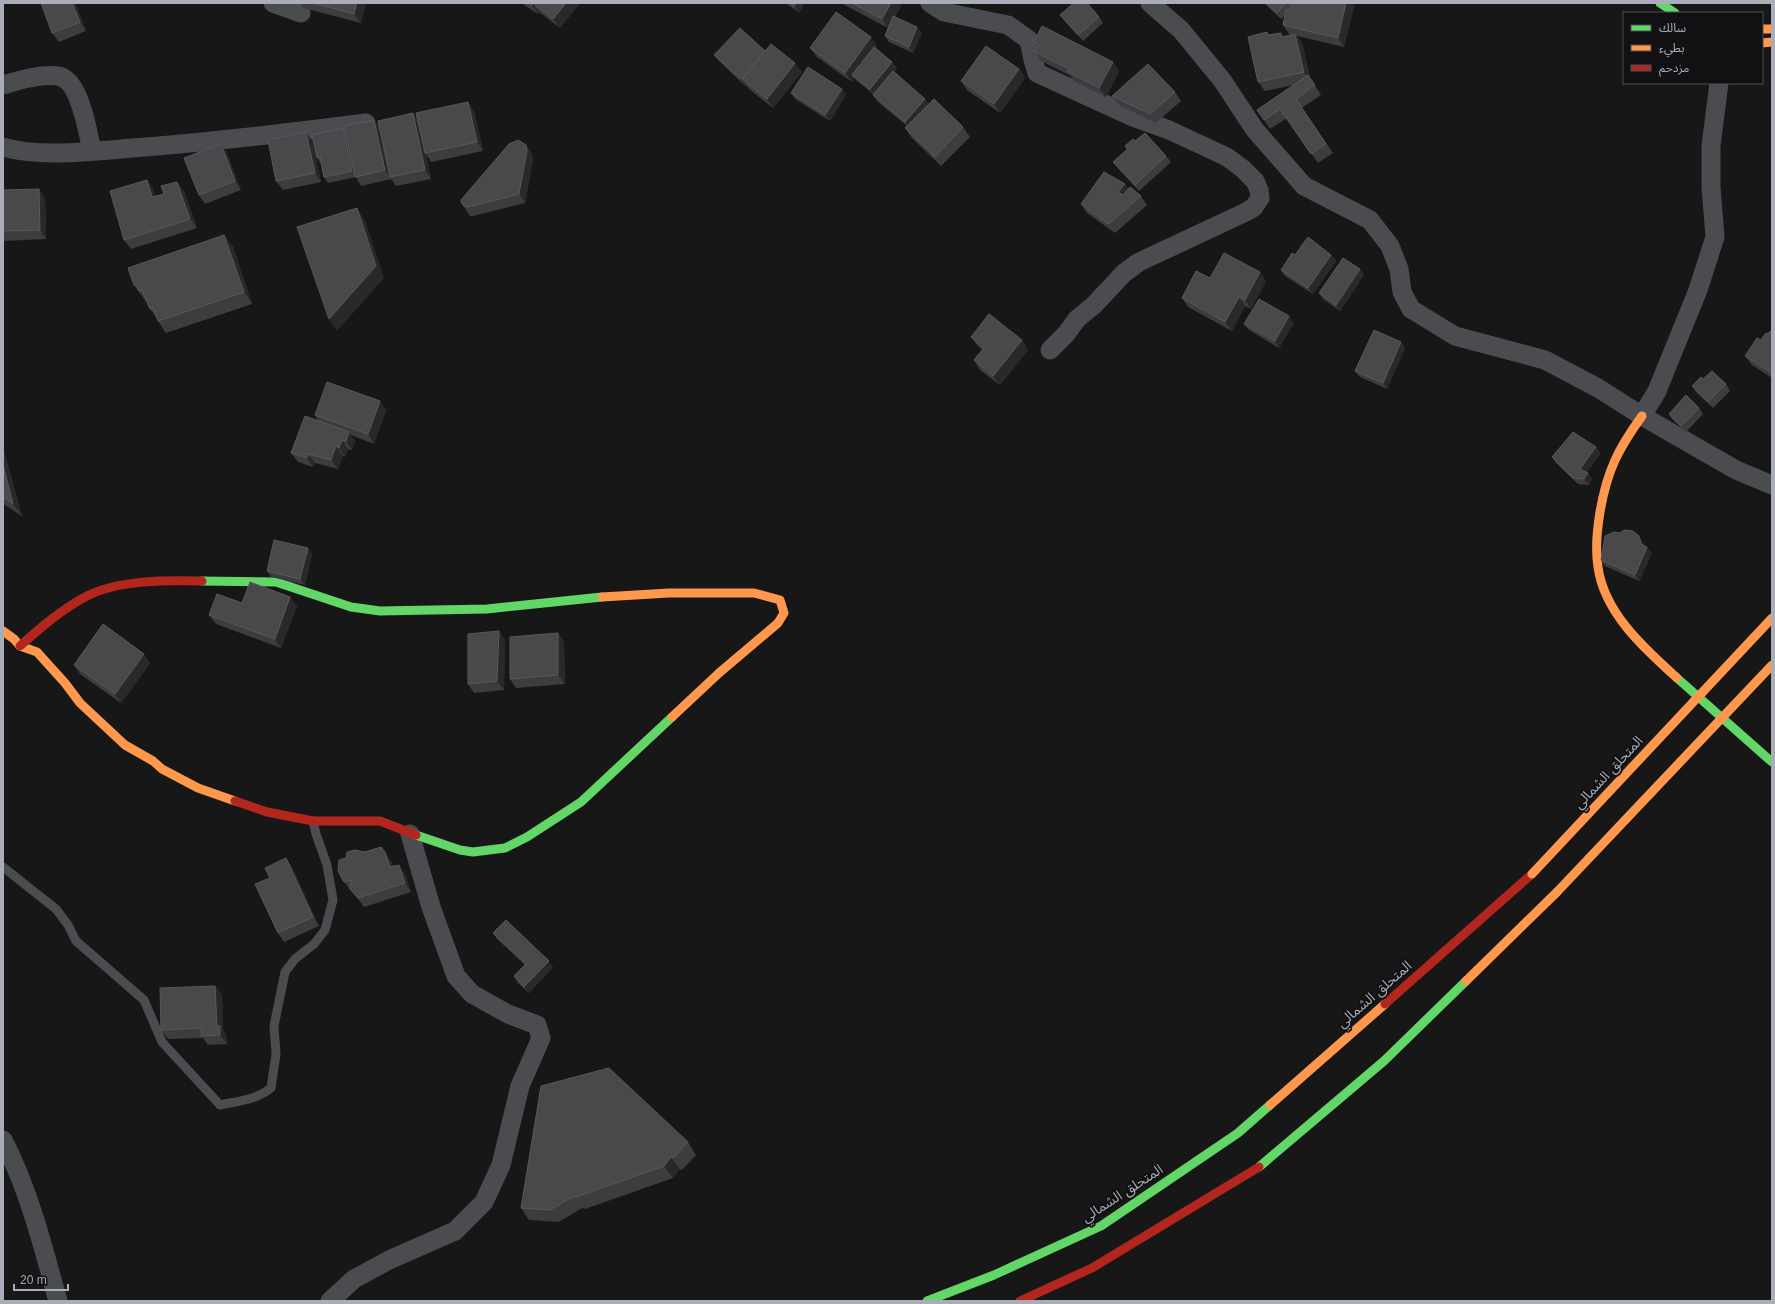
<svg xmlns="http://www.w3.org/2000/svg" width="1775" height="1304" font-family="Arial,'Noto Sans Arabic',sans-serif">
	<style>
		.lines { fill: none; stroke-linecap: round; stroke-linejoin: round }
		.lane { stroke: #4b4c50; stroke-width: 9 }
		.street { stroke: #4b4c50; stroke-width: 19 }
		.fast { stroke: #63d668; stroke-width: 9 }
		.slow { stroke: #ff974d; stroke-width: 9 }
		.jam { stroke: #b3261e; stroke-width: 9 }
		.slow-bridge { stroke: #ff974d; stroke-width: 9 }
		.wall { fill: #3d3d3f }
		.shaded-wall { fill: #29292a }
		.building { fill: #49494c; stroke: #58595d }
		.labels { text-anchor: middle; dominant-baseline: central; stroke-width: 4; stroke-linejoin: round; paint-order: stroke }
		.street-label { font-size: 14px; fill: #a8adb8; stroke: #111113 }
	</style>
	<rect width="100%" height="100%" fill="#171717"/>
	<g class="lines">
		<path class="lane" d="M3 867 56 909 68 925 76 941 144 1000 162 1042 220 1105C238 1101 256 1100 271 1088L276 1054 274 1026 285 972 295 959 314 944 325 930 333 900 327 865 316 834 313 821"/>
		<g class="street">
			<polyline points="273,3 301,13"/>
			<polyline points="930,3 944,12 1008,25 1029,40 1033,60 1037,73 1133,117 1169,130 1227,157 1243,169 1255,181 1259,190 1260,198 1254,207 1248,211 1139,262 1124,273 1094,305 1077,319 1066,334 1050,350"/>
			<polyline points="1150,3 1181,30 1222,80 1255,130 1304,186 1370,220 1390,246 1399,269 1402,292 1411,309 1455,336 1545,360 1598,388 1642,416 1736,470 1772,485"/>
			<path d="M3 85C20 80 40 74 58 76 80 79 88 133 92 151"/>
			<path d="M3 147C40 158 94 151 133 148 211 142 288 133 366 123"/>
			<polyline points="1642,416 1657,391 1698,290 1715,237 1711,187 1711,146 1719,83"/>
			<path d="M3 1140C29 1190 43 1247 58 1301"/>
			<polyline points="330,1301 354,1279 389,1260 455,1231 484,1202 501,1165 520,1086 541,1038 537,1025 508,1014 472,994 456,976 431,907 410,834"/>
		</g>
		<g class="fast">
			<polyline points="1660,3 1675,13"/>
			<polyline points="202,581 276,582 351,607 380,611 487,609 602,597"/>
			<polyline points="1677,678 1772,762"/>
			<polyline points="416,835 460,850 473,852 505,848 527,837 581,802 672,717"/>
			<polyline points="1259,1167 1384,1061 1466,981"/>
			<polyline points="927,1301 994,1275 1101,1226 1238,1133 1270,1105"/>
		</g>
		<g class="slow">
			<polyline points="1762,29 1772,29"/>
			<polyline points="1762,43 1772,42"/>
			<path d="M1642 416C1618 449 1607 471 1600 512 1597 530 1595 549 1598 567 1604 613 1645 649 1677 678"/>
			<polyline points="602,597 669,593 754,593 780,600 784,613 778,623 719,673 672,717"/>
			<polyline points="3,631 14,639 20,646 37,652 65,683 80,703 125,745 153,761 162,769 198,788 235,801"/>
			<polyline points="1466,981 1557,892"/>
			<polyline points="1270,1105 1385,1004"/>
		</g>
		<g class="jam">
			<path d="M20 646C40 628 62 609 87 596 118 580 167 580 202 581"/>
			<polyline points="235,801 267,812 313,821 380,821 416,835"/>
			<polyline points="1385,1004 1532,874"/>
			<polyline points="1020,1301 1092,1268 1259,1167"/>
		</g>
		<g class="slow-bridge">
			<polyline points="1532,874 1772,618"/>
			<polyline points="1557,892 1772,665"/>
		</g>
	</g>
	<g class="wall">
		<polygon points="75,3 86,31 59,42 52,33"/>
		<polygon points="300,3 366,3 361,23 303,8"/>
		<polygon points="521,3 580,3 560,28 539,12 538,14"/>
		<polygon points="785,3 805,3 799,12"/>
		<polygon points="841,3 902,3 895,17 922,33 913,53 889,42 885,36 888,28"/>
		<polygon points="1071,3 1087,3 1099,17 1103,23 1083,41 1065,21 1060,15 1072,4"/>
		<polygon points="1264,3 1352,3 1354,6 1344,47 1297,36 1302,43 1310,78 1321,95 1302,108 1333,153 1318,163 1287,118 1270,129 1257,110 1294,85 1265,91 1258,82 1269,35 1284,37 1292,35 1289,34 1283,25 1285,15 1281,19"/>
		<polygon points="1034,42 1119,71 1106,97 1074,81 1071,76 1041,61 1035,52 1037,47"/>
		<polygon points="877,46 876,48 897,68 894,72 925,99 929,104 963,127 970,137 941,166 911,137 905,128 907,126 877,101 873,95 873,94 857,81 854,78 852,82 817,57 810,48"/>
		<polygon points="765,51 802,72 773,108 749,89 746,85 745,86 719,61 714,55"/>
		<polygon points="1019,69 1025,78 1000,113 967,90 961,81"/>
		<polygon points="842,89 846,95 830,121 795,99 791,93"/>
		<polygon points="1175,92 1181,101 1156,123 1119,105 1112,96"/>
		<polygon points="474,111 483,151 431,162 426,154 431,179 396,186 391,179 361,186 356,177 328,183 324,177 321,164 317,158 343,128 346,133 374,120 380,127 413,113 418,121"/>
		<polygon points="312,141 321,182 283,190 276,181"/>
		<polygon points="1135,141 1166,156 1171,162 1139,191 1118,168 1113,162 1127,149 1125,146"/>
		<polygon points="526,145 532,154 533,160 525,203 473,216 470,216 461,202"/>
		<polygon points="227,153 241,190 205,204 199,195"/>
		<polygon points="147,180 153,189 155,196 184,191 197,228 131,249 124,240"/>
		<polygon points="1125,184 1128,189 1141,196 1147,205 1115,233 1087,213 1081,204"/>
		<polygon points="39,189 45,199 46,239 3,241 3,190"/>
		<polygon points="224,235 233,247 252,304 166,333 158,321 157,318 150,309 148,303 147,303 134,285"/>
		<polygon points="1295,255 1331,255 1336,261 1313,294 1285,276 1281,270"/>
		<polygon points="1360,269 1364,275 1340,311 1323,299 1319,293"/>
		<polygon points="1210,278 1266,281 1251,309 1245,306 1232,331 1188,307 1182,298"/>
		<polygon points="1294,323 1279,348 1249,330 1244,324"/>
		<polygon points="1772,332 1772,378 1752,365 1745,356 1761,340 1768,334"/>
		<polygon points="971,337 1022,340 1028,350 1000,385 980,370 974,360 982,350 978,346"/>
		<polygon points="1401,342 1405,348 1387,389 1360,377 1355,371"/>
		<polygon points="1703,379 1726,384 1730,391 1713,408 1696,392 1692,386"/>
		<polygon points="380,401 386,410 374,444 351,435 355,441 352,450 348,449 345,457 343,456 338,469 315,463 313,467 298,462 291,453 319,422 315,415"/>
		<polygon points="1699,408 1703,414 1686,432 1673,420 1669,414"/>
		<polygon points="3,449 4,451 22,516 3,504"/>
		<polygon points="1601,453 1587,472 1592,479 1589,485 1578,484 1556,463 1552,457"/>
		<polygon points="1643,542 1644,545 1652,553 1639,581 1605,566 1601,560"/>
		<polygon points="312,554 305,585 271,577 267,571"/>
		<polygon points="242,603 297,606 281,648 216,624 209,615"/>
		<polygon points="558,633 564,642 565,684 516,688 510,679"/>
		<polygon points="505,640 504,690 474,693 468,684"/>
		<polygon points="150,663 121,703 80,674 74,665"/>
		<polygon points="346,858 391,861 393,866 405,874 411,892 364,907 352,891 351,891 344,882"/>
		<polygon points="292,867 319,926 284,942 278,933 270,878"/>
		<polygon points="493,933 553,967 529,993 518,983 514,976 525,965 497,939"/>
		<polygon points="215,986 222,995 223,1029 226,1035 227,1044 208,1045 203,1038 168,1039 161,1030"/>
		<polygon points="688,1142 696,1155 682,1170 680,1169 673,1178 585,1209 582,1208 559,1222 529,1220 521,1208"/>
	</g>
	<g class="shaded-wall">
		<polygon points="72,3 75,3 86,31 80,22"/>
		<polygon points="357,3 366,3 361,23 354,14"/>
		<polygon points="533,3 539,12 538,14 532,5"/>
		<polygon points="566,3 580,3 560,28 553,19"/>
		<polygon points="796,3 805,3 799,12 794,6"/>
		<polygon points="891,3 902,3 888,28 882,19"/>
		<polygon points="1346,3 1352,3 1354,6 1344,47 1338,38"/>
		<polygon points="917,27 922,33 913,53 909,47"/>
		<polygon points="1295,34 1302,43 1310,81 1304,72"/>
		<polygon points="871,37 877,46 855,77 852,75 854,78 852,82 845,73"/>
		<polygon points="766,52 742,79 746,85 745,86 741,79"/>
		<polygon points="892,62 897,68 875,95 870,89"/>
		<polygon points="1113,62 1119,71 1106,97 1099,88"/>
		<polygon points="795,63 802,72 773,108 767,99"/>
		<polygon points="1019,69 1025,78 1000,113 994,104"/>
		<polygon points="842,89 846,95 830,121 825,115"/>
		<polygon points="925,99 929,105 909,128 905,122"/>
		<polygon points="468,102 474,111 483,151 477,142"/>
		<polygon points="413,113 419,122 425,153 426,154 431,179 425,170"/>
		<polygon points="374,120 381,129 390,177 391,179 385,170"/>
		<polygon points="343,128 347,135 356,177 352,171"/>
		<polygon points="306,132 312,141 321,182 315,173"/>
		<polygon points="221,144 227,153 241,190 235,181"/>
		<polygon points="526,145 532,154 533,160 525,203 519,194"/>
		<polygon points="147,180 153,189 158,207 152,197"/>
		<polygon points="177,182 184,191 197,228 190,219"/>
		<polygon points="1125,184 1131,193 1125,201 1118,192"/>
		<polygon points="39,189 45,199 46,239 40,230"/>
		<polygon points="357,208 365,220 384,278 337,331 329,319"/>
		<polygon points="224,235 233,247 252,304 244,292"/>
		<polygon points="1331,255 1336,261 1313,294 1308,288"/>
		<polygon points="1360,269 1364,275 1340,311 1336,305"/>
		<polygon points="1260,272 1266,281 1251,309 1245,300"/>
		<polygon points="1239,297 1245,306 1232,331 1225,322"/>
		<polygon points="1289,316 1294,323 1279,348 1275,341"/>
		<polygon points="1022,340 1028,350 1000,385 993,376"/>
		<polygon points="1401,342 1405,348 1387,389 1383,383"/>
		<polygon points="380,401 386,410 374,444 368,434"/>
		<polygon points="349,432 355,441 352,450 346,441"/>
		<polygon points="342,440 348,449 345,457 339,448"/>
		<polygon points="336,446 343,456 338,469 331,460"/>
		<polygon points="1596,447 1601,453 1585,476 1580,469"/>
		<polygon points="3,449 4,451 22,516 13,504 3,465"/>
		<polygon points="308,454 315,463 313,467 307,458"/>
		<polygon points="1588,473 1592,479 1589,485 1584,479"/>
		<polygon points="1639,536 1643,542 1645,550 1641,544"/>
		<polygon points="1647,547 1652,553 1639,581 1635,575"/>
		<polygon points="308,548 312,554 305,585 300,579"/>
		<polygon points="290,597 297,606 281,648 275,639"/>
		<polygon points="499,631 505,640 504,690 497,681"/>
		<polygon points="558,633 564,642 565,684 558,675"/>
		<polygon points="144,654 150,663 121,703 115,694"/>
		<polygon points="385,852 391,861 396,877 390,867"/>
		<polygon points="286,858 292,867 319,926 313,917"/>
		<polygon points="399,865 405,874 411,892 405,883"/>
		<polygon points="549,961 553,967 529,993 524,987"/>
		<polygon points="215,986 222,995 223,1029 226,1035 227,1044 220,1035 217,1026"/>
		<polygon points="671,1157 680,1169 673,1178 664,1166"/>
	</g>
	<g class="building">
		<polygon points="41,3 72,3 80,22 52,33"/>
		<polygon points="313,3 357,3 354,14"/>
		<polygon points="529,3 566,3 553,19 533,3 532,5"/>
		<polygon points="790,3 796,3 794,6"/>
		<polygon points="852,3 891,3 882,19"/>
		<polygon points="1072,3 1087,3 1099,17 1078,35 1060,15 1073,4"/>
		<polygon points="1266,3 1286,3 1277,13"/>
		<polygon points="1292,3 1346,3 1338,38 1283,25 1286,9 1290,10"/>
		<polygon points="836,12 871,37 845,73 810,48"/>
		<polygon points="893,16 917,27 909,47 885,36"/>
		<polygon points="1042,26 1113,62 1099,88 1068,72 1069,69 1035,52 1039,45 1034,42"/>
		<polygon points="740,28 765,51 750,70 741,79 714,55"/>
		<polygon points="1267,32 1268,35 1281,33 1282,37 1295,34 1304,72 1258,82 1248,37"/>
		<polygon points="771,44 795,63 767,99 742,79"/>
		<polygon points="986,46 1019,69 994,104 961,81"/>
		<polygon points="874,47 892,62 870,89 852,75"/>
		<polygon points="1148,64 1175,92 1150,114 1112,96"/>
		<polygon points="808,67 842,89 825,115 791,93"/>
		<polygon points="893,71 925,99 905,122 873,95"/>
		<polygon points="1308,75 1315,85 1296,99 1326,144 1311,154 1280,109 1264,120 1257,110"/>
		<polygon points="934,99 963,127 935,157 905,128"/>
		<polygon points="468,102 477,142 425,153 416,113"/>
		<polygon points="413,113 425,170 390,177 378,121"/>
		<polygon points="374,120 385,170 355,177 344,126"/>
		<polygon points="343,128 352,171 324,177 320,157 317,158 312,135"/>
		<polygon points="306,132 315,173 276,181 268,140"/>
		<polygon points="1145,133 1166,156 1135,185 1113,162 1128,149 1125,146 1133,139 1135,141"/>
		<polygon points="518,140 526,145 527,151 519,194 467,207 464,206 461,202 461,200 509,144"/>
		<polygon points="221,144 235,181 199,195 184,158"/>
		<polygon points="1104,172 1125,184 1118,192 1123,195 1130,187 1141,196 1108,224 1081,204"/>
		<polygon points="147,180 152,197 164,194 161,186 177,182 190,219 124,240 110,191"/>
		<polygon points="39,189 40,230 3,231 3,190"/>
		<polygon points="357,208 376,266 329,319 297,227"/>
		<polygon points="224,235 244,292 158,321 153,308 150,309 142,290 139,291 136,285 134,285 128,268"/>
		<polygon points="1308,237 1331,255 1308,288 1281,270 1292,253 1295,255"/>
		<polygon points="1224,253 1260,272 1245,300 1239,297 1225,322 1182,298 1196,271 1210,278"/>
		<polygon points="1343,258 1360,269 1336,305 1319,293"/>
		<polygon points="1259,299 1289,316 1275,341 1244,324"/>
		<polygon points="989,314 1022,340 993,376 974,360 984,348 971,337"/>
		<polygon points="1374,330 1401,342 1383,383 1355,371"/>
		<polygon points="1770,331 1772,332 1772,373 1745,356 1757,338 1761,340 1766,333 1768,334"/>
		<polygon points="1712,371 1726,384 1708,402 1692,386 1701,377 1703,379"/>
		<polygon points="327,382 380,401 368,434 315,415"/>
		<polygon points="1686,395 1699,408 1681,426 1669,414"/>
		<polygon points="305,416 349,432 346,441 342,440 339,448 336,446 331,460 308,454 307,458 291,453"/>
		<polygon points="1573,432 1596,447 1580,469 1588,473 1584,479 1573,478 1552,457"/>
		<polygon points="3,465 13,504 3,497"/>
		<polygon points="1625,530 1633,531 1639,536 1641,544 1647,547 1635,575 1601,560 1605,536 1614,532 1619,533"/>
		<polygon points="274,540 308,548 300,579 267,571"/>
		<polygon points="250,582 290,597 275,639 209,615 217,594 242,603"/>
		<polygon points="103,624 144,654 115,694 74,665"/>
		<polygon points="499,631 497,681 468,684 468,634"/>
		<polygon points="558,633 558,675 510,679 510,637"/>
		<polygon points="381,847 385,852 390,867 399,865 405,883 358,898 350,889 351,880 344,882 338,871 339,860 346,858 347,852 355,850 365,852"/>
		<polygon points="286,858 313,917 278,933 255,884 270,878 265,868"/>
		<polygon points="506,920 549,961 524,987 514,976 526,964 493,933"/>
		<polygon points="215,986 217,1026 220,1026 220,1035 201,1036 201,1028 161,1030 160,988"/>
		<polygon points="609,1068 688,1142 673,1158 671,1157 664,1166 576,1197 574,1196 550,1210 521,1208 541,1086"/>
	</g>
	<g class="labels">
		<g class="street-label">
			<text transform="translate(1608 772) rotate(-47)">المتحلق الشمالي</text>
			<text transform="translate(1374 994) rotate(-41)">المتحلق الشمالي</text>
			<text transform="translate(1122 1193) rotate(-33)">المتحلق الشمالي</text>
		</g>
	</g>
	<rect width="1775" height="1304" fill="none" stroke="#a8adb8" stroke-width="8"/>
	<rect x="1623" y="12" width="140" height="72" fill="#111113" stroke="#4d4f55"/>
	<rect x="1631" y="25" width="20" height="6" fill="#63d668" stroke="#4d4f55"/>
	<text x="1659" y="32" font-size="12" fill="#a8adb8">سالك</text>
	<rect x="1631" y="45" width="20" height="6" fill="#ff974d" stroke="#4d4f55"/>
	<text x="1659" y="52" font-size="12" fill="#a8adb8">بطيء</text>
	<rect x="1631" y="65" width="20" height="6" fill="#b3261e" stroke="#4d4f55"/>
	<text x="1659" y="72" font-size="12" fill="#a8adb8">مزدحم</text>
	<path d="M14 1284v6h54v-6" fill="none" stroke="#a8adb8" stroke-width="2"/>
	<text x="20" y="1284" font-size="12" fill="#a8adb8" stroke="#111113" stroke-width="3" paint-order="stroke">20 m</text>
</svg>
